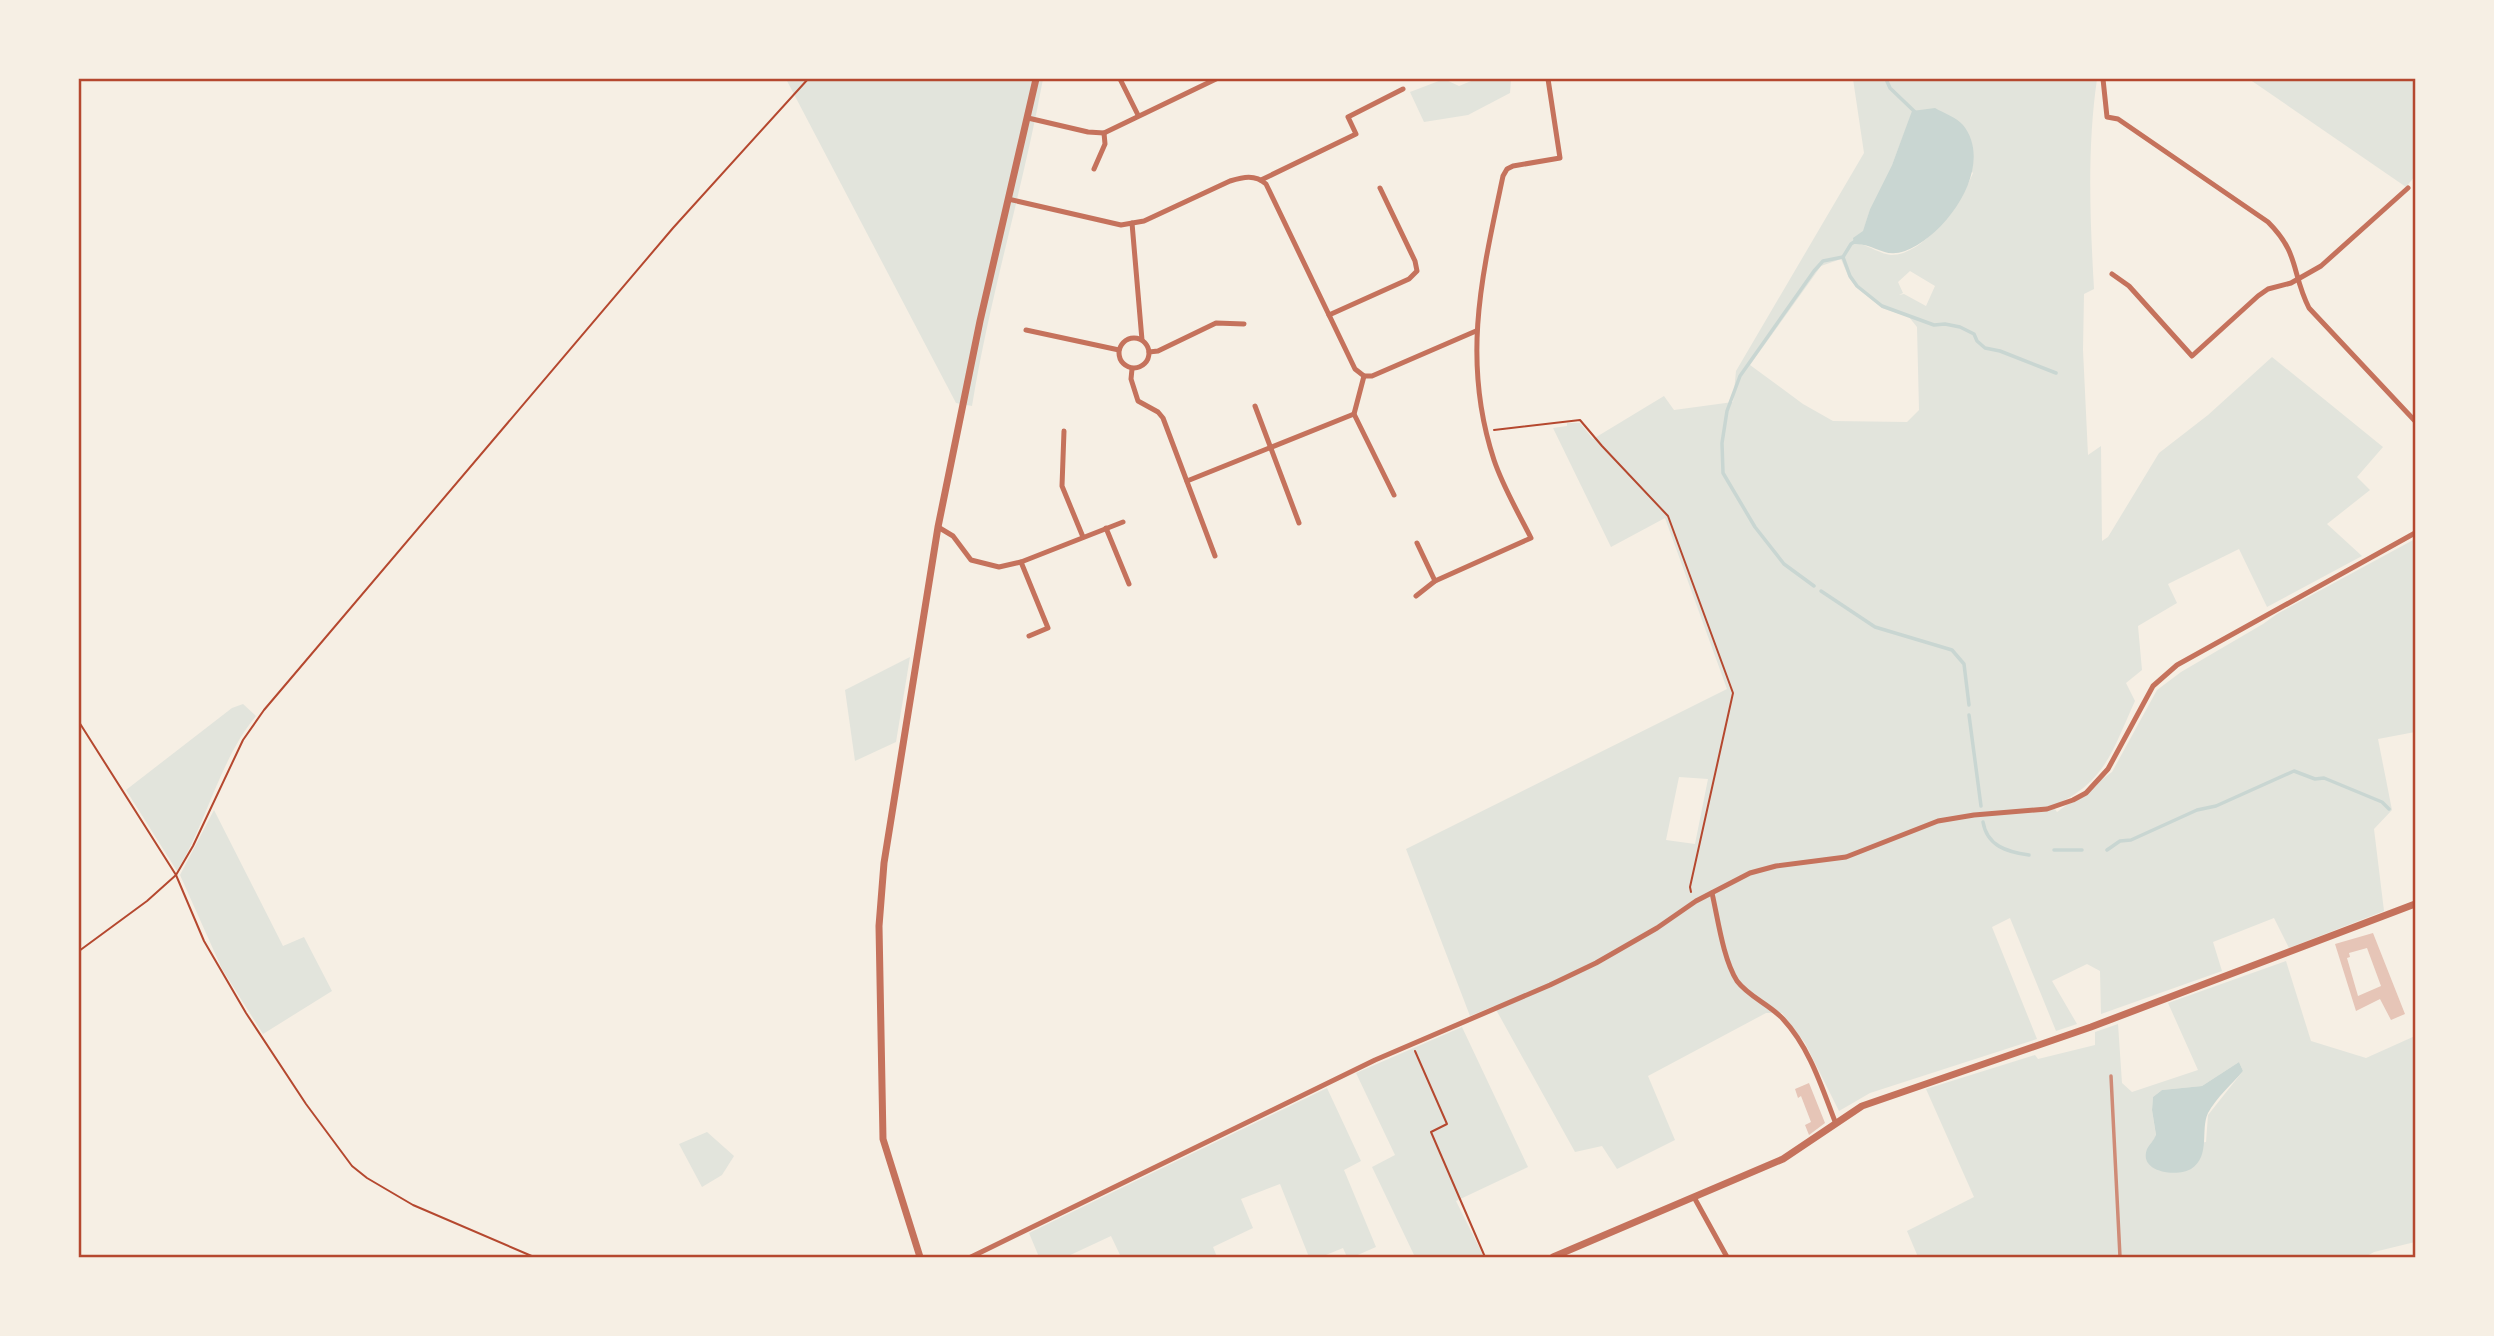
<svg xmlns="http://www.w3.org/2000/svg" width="2494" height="1336" font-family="'Exo 2',sans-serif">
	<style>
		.green { fill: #e2e4dc; fill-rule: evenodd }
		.water { fill: #c9d6d2 }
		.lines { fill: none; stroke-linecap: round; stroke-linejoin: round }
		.stream { stroke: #c9d6d2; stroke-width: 3.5 }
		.building { fill: #e6c5b7; fill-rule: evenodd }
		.path { stroke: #b5482f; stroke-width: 2 }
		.minor { stroke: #c5725c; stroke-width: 5 }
		.tertiary { stroke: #c5725c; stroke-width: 7 }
		.rail { stroke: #cf8b77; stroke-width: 3.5 }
		.neatline { fill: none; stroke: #b5482f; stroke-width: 2.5 }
	</style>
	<rect width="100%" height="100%" fill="#f6efe4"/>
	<g class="green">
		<path d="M786 79H1043C1023 189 990 295 972 406L956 403Z"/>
		<polygon points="1444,79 1459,86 1476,79 1511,79 1510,93 1468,115 1424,122 1410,92"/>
		<path d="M1853 79H2097C2087 148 2090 219 2094 289L2084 294 2083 350 2088 455 2101 446 2102 541 2108 537 2159 453 2208 415 2272 357 2383 447 2357 477 2370 490 2327 524 2362 556 2267 607 2239 549 2168 584 2177 603 2138 626 2142 670 2126 683 2135 701C2112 751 2106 782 2053 806L2057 812 2112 772 2157 690 2181 672 2263 624 2277 614 2415 539V732L2378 739 2392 810 2374 829 2384 911 2289 948 2274 918 2213 942 2222 971 2101 1014 2100 971 2087 964 2052 981 2077 1024 2056 1031 2010 918 1992 927 2037 1039 1870 1093 1839 1111 1805 1043 1782 1013H1766L1648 1076 1675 1140 1617 1169 1602 1146 1575 1152 1494 1006 1470 1016 1406 849 1727 689 1665 518 1611 547 1553 428 1567 426V423H1580L1593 439 1664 396 1674 410 1733 402 1736 371 1864 153ZM1912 113 1973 173C1961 201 1926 255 1891 255 1881 254 1869 246 1860 244L1870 209 1892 165ZM1841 259 1849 278 1857 288 1882 308 1909 317 1917 327 1919 410 1907 422 1833 421 1803 404 1750 365 1821 266ZM1910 271 1935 286 1926 306 1904 294 1899 295 1903 293 1898 282ZM1679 777 1708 779 1695 844 1666 840Z"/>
		<polygon points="2249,79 2415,79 2415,176 2406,187"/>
		<polygon points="910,657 896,742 855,761 845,690"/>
		<path d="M243 704 256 716C220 759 207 822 177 871L126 790 232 708Z"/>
		<polygon points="214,810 283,946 304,937 332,991 263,1034 222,969 180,875"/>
		<path d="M2286 961 2311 1041 2366 1058 2415 1036V1242L2374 1252 2365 1257H1918L1907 1231 1974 1197 1926 1089 2035 1055 2038 1059 2095 1045V1032L2118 1024 2122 1083 2132 1092 2198 1070 2168 1003ZM2239 1062 2243 1071 2208 1115 2206 1142 2147 1150 2156 1136 2152 1110 2153 1097 2162 1090 2202 1086Z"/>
		<polygon points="1462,1027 1528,1167 1456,1201 1484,1257 1415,1257 1372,1167 1395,1155 1356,1073"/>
		<polygon points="1327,1088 1361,1161 1344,1170 1376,1247 1353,1257 1347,1257 1343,1248 1321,1257 1309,1257 1280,1184 1241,1199 1253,1228 1213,1247 1217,1257 1121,1257 1111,1236 1066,1257 1039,1257 1029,1233"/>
		<polygon points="707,1132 734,1156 722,1175 702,1187 679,1144"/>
	</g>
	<g class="water">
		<path d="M1935 108C1944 113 1957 118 1963 125 1996 166 1946 236 1905 251 1883 259 1875 243 1854 244L1853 238 1863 231 1870 209 1892 165 1912 111Z"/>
		<path d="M2239 1062 2243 1071C2232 1084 2216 1098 2208 1113 2200 1130 2211 1156 2191 1169 2178 1177 2138 1173 2147 1149 2149 1145 2154 1140 2156 1135L2152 1110 2153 1097 2162 1090 2202 1086Z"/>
	</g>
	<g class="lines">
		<g class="stream">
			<polyline points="1886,79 1890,88 1915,112"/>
			<polyline points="1843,257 1850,276 1857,286 1882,306 1934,325 1945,324 1960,327 1974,334 1977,341 1985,348 2000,351 2056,373"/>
			<polyline points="1814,586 1784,564 1755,527 1723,473 1722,443 1727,411 1740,376 1814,271 1823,261 1843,257 1851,244 1857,240"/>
			<polyline points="1821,591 1875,627 1952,650 1964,664 1969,705"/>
			<polyline points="1969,715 1981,806"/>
			<path d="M1983 822C1987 846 2007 852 2029 855"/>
			<polyline points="2054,850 2082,850"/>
			<polyline points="2107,850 2120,841 2131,840 2197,810 2216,806 2294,771 2315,779 2324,778 2382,802 2389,809"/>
		</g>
	</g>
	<g class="building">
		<path d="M2373 933 2405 1014 2391 1020 2380 999 2356 1011 2335 944ZM2367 948 2381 986 2358 996 2347 958 2350 957 2349 953Z"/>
		<polygon points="1809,1083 1825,1123 1809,1135 1805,1125 1811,1122 1801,1096 1798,1098 1795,1089"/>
	</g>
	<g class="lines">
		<g class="path">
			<polyline points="1494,430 1580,420 1602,446 1668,516 1733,693 1690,887 1691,892"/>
			<polyline points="79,722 176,875 204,941 246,1013 306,1104 352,1166 367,1178 413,1205 534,1257"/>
			<polyline points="79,951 147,901 176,875 193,846 243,740 264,710 673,228 808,79"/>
			<polyline points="1415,1051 1447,1124 1431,1132 1485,1257"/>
		</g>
		<g class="minor">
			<polyline points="1120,79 1138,115"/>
			<path d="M2103 79 2107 117 2118 119 2268 222C2300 254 2291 272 2309 308L2415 421"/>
			<polyline points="1028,118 1088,132 1104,133 1216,79"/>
			<polyline points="1094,169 1105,144 1104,133"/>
			<polyline points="1261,180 1356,134 1348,117 1403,89"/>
			<path d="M1008 199 1121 225 1144 221 1230 181C1243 177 1255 174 1266 184L1355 369 1364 376H1372L1476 331"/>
			<polyline points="1132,223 1142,340"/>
			<polyline points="2112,274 2129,286 2192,356 2258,296 2268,289 2291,283 2321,266 2408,188"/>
			<polyline points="1329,315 1409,279 1417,271 1415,261 1380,188"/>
			<polyline points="1026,330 1119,350"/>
			<circle cx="1134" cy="353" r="15"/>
			<polyline points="1149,352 1158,351 1216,323 1244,324"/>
			<polyline points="1132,369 1131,379 1138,401 1158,412 1163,418 1215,556"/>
			<polyline points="1364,376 1354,414 1394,495"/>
			<polyline points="1255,406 1299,523"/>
			<polyline points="1064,431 1062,486 1083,537"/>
			<polyline points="1187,481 1354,414"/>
			<polyline points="938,527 953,536 971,560 999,567 1021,562 1123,522"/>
			<polyline points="1106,528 1129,584"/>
			<polyline points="1417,543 1435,581"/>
			<polyline points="1021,562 1048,628 1029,636"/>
			<path d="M1416 596 1435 581 1531 538C1518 512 1503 487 1494 460 1461 360 1482 275 1503 176L1507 169 1513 166 1560 158 1548 79"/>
			<path d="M1712 893C1718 919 1723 959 1737 981 1749 997 1769 1004 1783 1019 1810 1048 1822 1088 1836 1124"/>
			<polyline points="1695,1199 1727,1257"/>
			<polyline points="971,1257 1375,1060 1550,985 1596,963 1657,928 1696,901 1750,873 1776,866 1846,857 1938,821 1974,815 2047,809 2073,800 2086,793 2108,769 2153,686 2177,665 2415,533"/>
		</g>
		<g class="tertiary">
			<polyline points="920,1257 883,1139 879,926 884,863 938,527 980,321 1036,79"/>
			<polyline points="1553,1257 1783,1159 1862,1106 2091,1027 2415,904"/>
		</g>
		<polyline class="rail" points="2111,1076 2120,1257"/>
	</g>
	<rect width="2494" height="1336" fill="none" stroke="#f6efe4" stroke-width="161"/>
	<rect x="80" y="80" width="2334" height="1176" class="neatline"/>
</svg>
